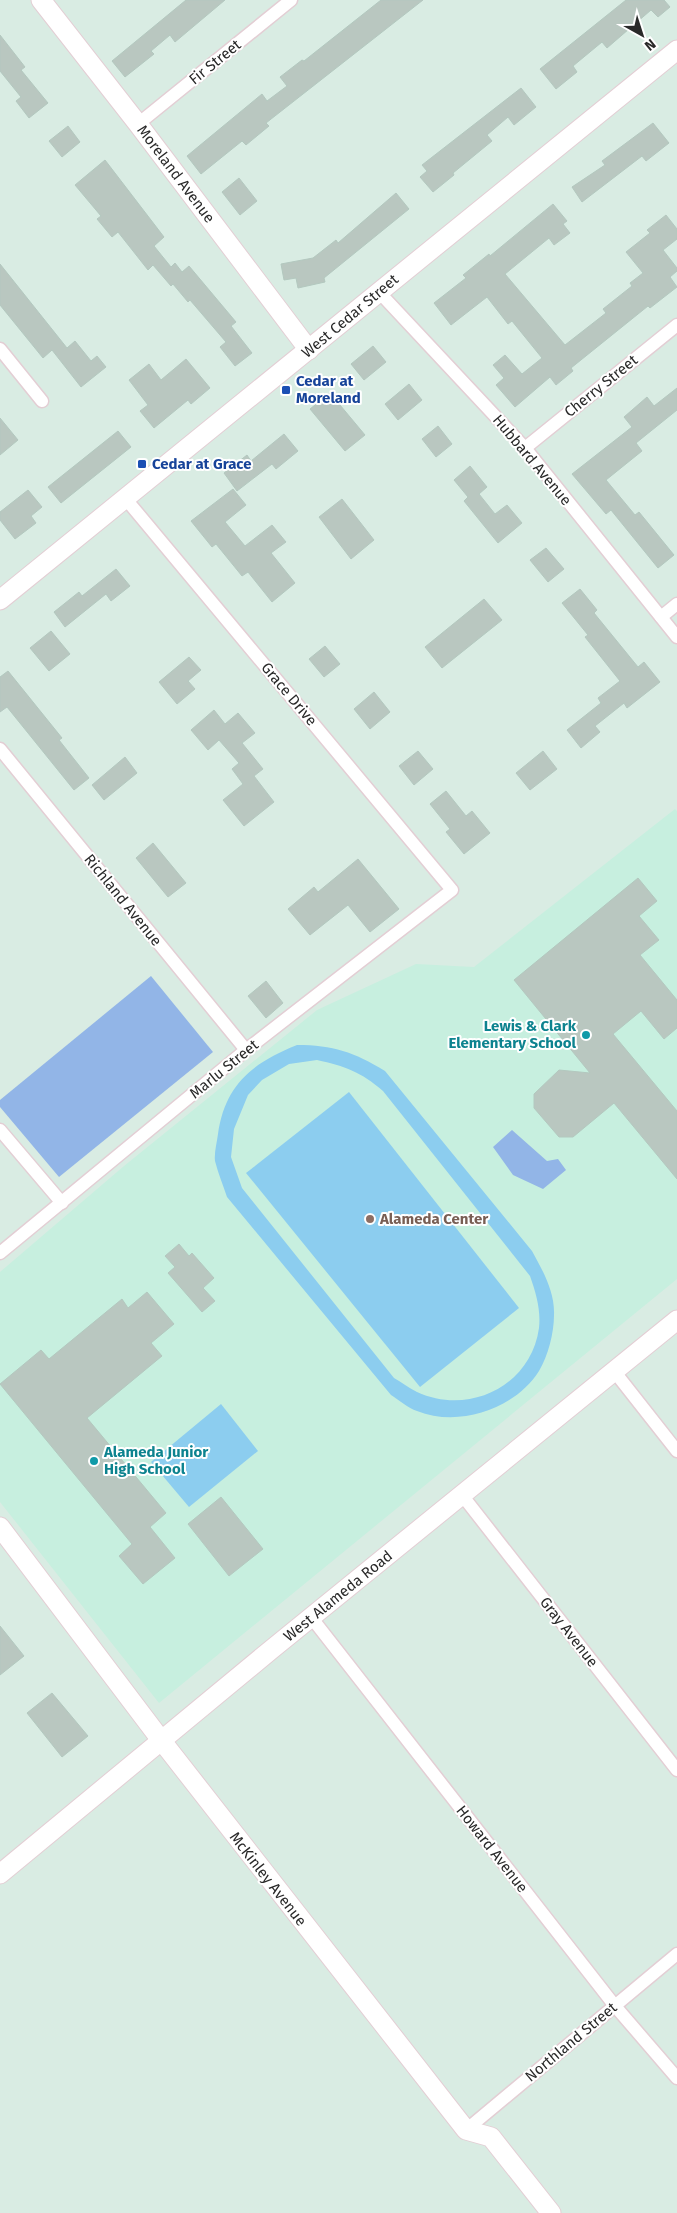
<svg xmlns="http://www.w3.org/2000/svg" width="677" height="2213" font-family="'Fira Sans',sans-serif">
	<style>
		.education { fill: #c7efdf }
		.green { fill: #92b5e7 }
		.pitch { fill: #8ccdef; fill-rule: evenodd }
		.building { fill: #b9c7c0; stroke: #b3c8bf }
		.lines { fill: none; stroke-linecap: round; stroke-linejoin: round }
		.street-casing { stroke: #e3ced4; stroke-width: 15 }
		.secondary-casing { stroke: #e3ced4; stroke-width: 21 }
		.street { stroke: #fff; stroke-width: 12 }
		.secondary { stroke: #fff; stroke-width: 19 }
		.transit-dot { fill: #1a4fb4; stroke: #fff; stroke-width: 2 }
		.culture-dot { fill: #0f9aa8; stroke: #fff; stroke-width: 2 }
		.education-dot { fill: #8d6e63; stroke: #fff; stroke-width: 2 }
		.labels { text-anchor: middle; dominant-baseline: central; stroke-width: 4; stroke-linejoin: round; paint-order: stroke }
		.street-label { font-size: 15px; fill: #292929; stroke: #fff }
		.transit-label { font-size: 15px; font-weight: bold; fill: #164399; stroke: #fff; text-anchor: start }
		.culture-label { font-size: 15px; font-weight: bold; fill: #0d838f; stroke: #fff; text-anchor: end }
		.education-label { font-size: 15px; font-weight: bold; fill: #785e54; stroke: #fff; text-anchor: start }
	</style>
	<rect width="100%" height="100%" fill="#d9ece3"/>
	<polygon class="education" points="675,809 677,811 677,1279 159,1703 0,1502 0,1272 124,1166 317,1010 416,964 474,967"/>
	<g class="green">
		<polygon points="151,976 213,1052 59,1177 0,1107 0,1100"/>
		<polygon points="512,1130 547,1161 558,1159 566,1170 543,1189 513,1175 493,1147"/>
	</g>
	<g class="pitch">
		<path d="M297 1045C333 1045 354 1052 385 1071L532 1251C543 1271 555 1292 554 1315 554 1333 548 1356 539 1371 515 1409 459 1428 417 1411 408 1408 399 1400 391 1395L227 1197C223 1185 218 1173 215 1161 214 1153 217 1142 218 1134 225 1085 252 1063 297 1045ZM317 1060C345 1066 361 1072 383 1091L530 1276C536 1293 541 1310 539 1328 531 1386 469 1416 417 1392 409 1388 401 1382 394 1378L242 1188 231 1157 234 1129 248 1095 262 1080 289 1064Z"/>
		<polygon points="349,1092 519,1308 420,1387 246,1173"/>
		<polygon points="221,1404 258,1451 189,1507 151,1462"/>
	</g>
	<g class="building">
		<polygon points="186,0 225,0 175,42 170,35 151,51 154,54 125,77 112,61"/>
		<polygon points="381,0 423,0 266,123 269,126 246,145 242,141 201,174 187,156 262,94 267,101 287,86 280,77 302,60 304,61"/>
		<polygon points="626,0 664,0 670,7 658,17 651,10 607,48 602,42 573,66 577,72 556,89 540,69"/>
		<polygon points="0,35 25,67 21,70 48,103 29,118 16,101 21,97 0,71"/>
		<polygon points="521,88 536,107 514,125 508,117 487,135 492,141 453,173 454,175 433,192 420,177 427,171 422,165"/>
		<polygon points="653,123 669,143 646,161 642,156 582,202 572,187 605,165 602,161"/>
		<polygon points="68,126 80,142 62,157 49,141"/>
		<polygon points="105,160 164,237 154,246 171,267 175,263 182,272 189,266 236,322 231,326 252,353 235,366 220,347 226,342 190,300 188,302 173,284 171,286 153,265 148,270 118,232 112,237 97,219 101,216 75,185"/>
		<polygon points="239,178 257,201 240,215 222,192"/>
		<polygon points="396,193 409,209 324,278 325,282 298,288 296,278 284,280 281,264 313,258 336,240 338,243"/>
		<polygon points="553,204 567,221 563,224 570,233 554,245 549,238 505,274 565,345 606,313 603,309 632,286 630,283 643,273 626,252 650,233 647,230 666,215 677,229 677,239 663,250 677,268 677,271 670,277 677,287 650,308 648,306 571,368 573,371 556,385 550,377 515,407 496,385 504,378 493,365 505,355 522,374 542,358 512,321 508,324 487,297 451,325 434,303 466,278 463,275 489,254 490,256"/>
		<polygon points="0,264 67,348 75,341 91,361 97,356 106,367 81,387 52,350 43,358 0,305"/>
		<polygon points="373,346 386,362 364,380 351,364"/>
		<polygon points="186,359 210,388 191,404 188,400 154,428 140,411 148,405 129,380 149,364 161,380"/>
		<polygon points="409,384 422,400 398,420 385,404"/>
		<polygon points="677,388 677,410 636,443 642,451 606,480 635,515 639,512 674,555 658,568 611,510 606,514 572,474 632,427 624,417 647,397 654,406"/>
		<polygon points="330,393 365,435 345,451 310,409"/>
		<polygon points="0,418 18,440 0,455"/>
		<polygon points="438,426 452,444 436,457 422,439"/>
		<polygon points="118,431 131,447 61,503 48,487"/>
		<polygon points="284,434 298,451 276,469 272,464 237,491 224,473 247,455 251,461"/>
		<polygon points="470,466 487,487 479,494 495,514 507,505 522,523 498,543 464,501 468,497 454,480"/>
		<polygon points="233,489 246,505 225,522 245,546 272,525 286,542 271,553 295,583 272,602 248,572 242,576 216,544 212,547 191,521"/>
		<polygon points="28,490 42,507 31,516 36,523 15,539 0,520 0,512"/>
		<polygon points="342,499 374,540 351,559 319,517"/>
		<polygon points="546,548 564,569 548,582 530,560"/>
		<polygon points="116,569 130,586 111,601 106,594 65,627 54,612 79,592 82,596"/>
		<polygon points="580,589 597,610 594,613 638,667 644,662 660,682 627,708 624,703 595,726 600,732 581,748 567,730 601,703 598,698 620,681 585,637 588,635 562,603"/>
		<polygon points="484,599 502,620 442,668 425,647"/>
		<polygon points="51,631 70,654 49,671 30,648"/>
		<polygon points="325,646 340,664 324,677 309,659"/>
		<polygon points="189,657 201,670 188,681 195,689 177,704 159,682"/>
		<polygon points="8,671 62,738 59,740 89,778 74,790 7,707 0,712 0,677"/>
		<polygon points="374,692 390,712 370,729 354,709"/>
		<polygon points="214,710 225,724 238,713 255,733 242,743 263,769 254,776 274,802 244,826 223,800 243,784 232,769 239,763 219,740 208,750 191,730"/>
		<polygon points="418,751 433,769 414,785 399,766"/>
		<polygon points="543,751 557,769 530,790 516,773"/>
		<polygon points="125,757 137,773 104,800 92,785"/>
		<polygon points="446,791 466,816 472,811 490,833 464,854 446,832 450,829 430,804"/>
		<polygon points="153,843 186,883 168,897 136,858"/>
		<polygon points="358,859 399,909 370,932 348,905 310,935 288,909 314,887 318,892"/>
		<polygon points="638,878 657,901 639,916 659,940 640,955 677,1000 677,1028 664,1039 641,1011 613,1034 677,1111 677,1179 614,1103 573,1137 559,1137 534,1108 534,1094 559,1070 590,1073 514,980"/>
		<polygon points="266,981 283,1003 266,1018 248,996"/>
		<polygon points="179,1244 189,1256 192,1253 214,1278 203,1288 215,1301 202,1312 168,1273 175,1267 165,1256"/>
		<polygon points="147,1292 174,1324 151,1343 162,1356 87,1418 166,1513 150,1527 175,1558 143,1584 119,1556 132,1544 0,1384 41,1350 49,1359 122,1299 128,1308"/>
		<polygon points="221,1497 263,1549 229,1576 188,1524"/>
		<polygon points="0,1626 24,1656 0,1675"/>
		<polygon points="52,1693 88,1736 62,1757 27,1713"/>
	</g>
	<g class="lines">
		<defs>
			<g id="street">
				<polyline points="138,124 291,0"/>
				<polyline points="379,292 525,448 677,637"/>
				<polyline points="0,349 42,401"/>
				<polyline points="525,448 677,325"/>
				<polyline points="661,617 677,604"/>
				<polyline points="0,749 246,1050"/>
				<polyline points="0,1130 62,1203"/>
				<polyline points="0,1253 246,1050 452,890 125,498"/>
				<polyline points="614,1371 677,1451"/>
				<polyline points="462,1495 677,1770"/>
				<polyline points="311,1617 615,2006 677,2078"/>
				<polyline points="466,2130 677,1954"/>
			</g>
			<g id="secondary">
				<polyline points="41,0 138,124 309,350"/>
				<polyline points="0,600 677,50"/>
				<polyline points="0,1527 161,1740 466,2130 491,2137 551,2213"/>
				<polyline points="0,1874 272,1649 677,1320"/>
			</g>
		</defs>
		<use href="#street" class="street-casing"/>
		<use href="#secondary" class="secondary-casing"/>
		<use href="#street" class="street"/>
		<use href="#secondary" class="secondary"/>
	</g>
	<g class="transit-dot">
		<rect x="281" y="385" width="10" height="10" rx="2.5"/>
		<rect x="137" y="459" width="10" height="10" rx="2.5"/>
	</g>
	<g class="culture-dot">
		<circle cx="586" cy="1035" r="5"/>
		<circle cx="94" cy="1461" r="5"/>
	</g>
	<circle class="education-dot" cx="370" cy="1219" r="5"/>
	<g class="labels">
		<g class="street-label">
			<text transform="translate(215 62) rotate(-39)">Fir Street</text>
			<text transform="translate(176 174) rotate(53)">Moreland Avenue</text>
			<text transform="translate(350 316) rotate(-40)">West Cedar Street</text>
			<text transform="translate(601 386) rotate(-39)">Cherry Street</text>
			<text transform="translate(532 460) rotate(50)">Hubbard Avenue</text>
			<text transform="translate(289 694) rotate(50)">Grace Drive</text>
			<text transform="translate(123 900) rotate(51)">Richland Avenue</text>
			<text transform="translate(224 1069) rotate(-39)">Marlu Street</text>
			<text transform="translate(338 1596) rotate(-39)">West Alameda Road</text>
			<text transform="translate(569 1632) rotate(52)">Gray Avenue</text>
			<text transform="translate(492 1849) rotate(52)">Howard Avenue</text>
			<text transform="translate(268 1879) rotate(52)">McKinley Avenue</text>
			<text transform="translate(571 2042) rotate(-40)">Northland Street</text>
		</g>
		<g class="transit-label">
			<text x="296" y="381">Cedar at<tspan x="296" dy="17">Moreland</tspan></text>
			<text x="152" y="464">Cedar at Grace</text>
		</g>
		<g class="culture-label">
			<text x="576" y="1026">Lewis &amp; Clark<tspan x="576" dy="17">Elementary School</tspan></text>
			<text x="104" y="1452" text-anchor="start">Alameda Junior<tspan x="104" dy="17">High School</tspan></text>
		</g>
		<g class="education-label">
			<text x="380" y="1219">Alameda Center</text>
		</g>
	</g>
	<g transform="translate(642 35) rotate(141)" stroke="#ffffff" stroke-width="4" paint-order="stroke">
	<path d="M0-4L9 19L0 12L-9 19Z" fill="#292929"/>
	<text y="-8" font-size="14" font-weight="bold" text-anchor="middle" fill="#292929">N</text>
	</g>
</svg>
